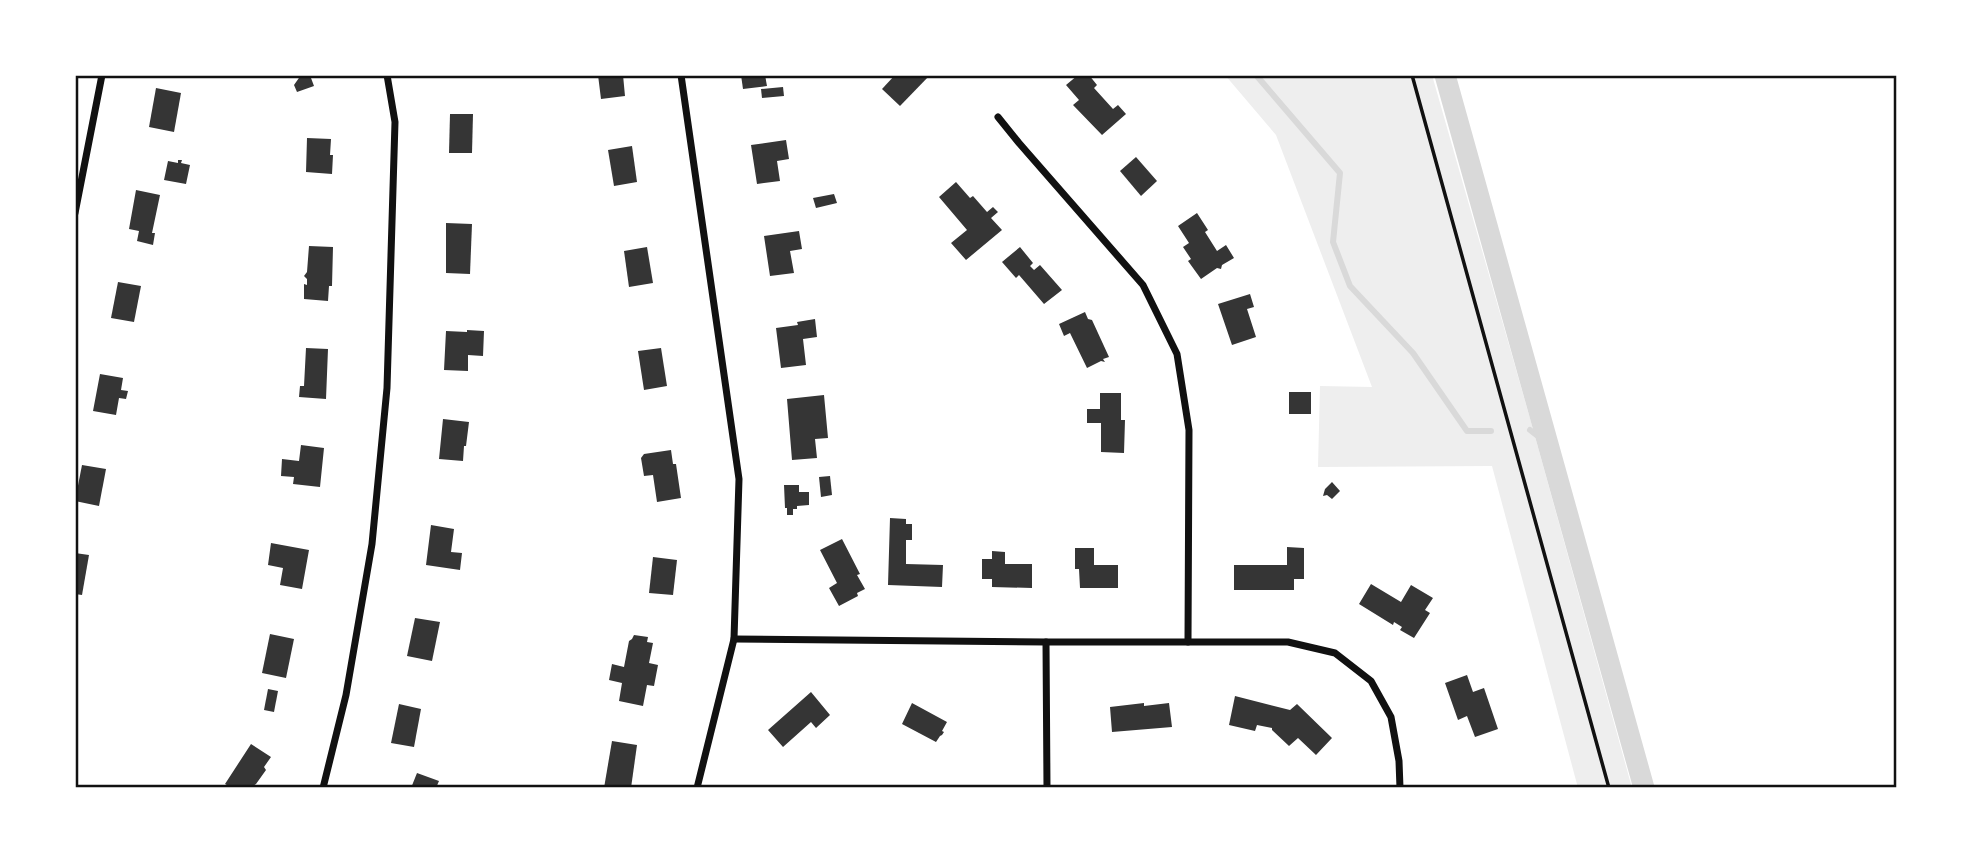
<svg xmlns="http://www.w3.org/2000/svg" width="1972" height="863" font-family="Barlow,sans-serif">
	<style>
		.green { fill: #eee }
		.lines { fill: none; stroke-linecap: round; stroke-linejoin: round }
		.stream { stroke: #d9d9d9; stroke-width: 6 }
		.canal { stroke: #d9d9d9; stroke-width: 21 }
		.building { fill: #353535 }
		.path { stroke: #111; stroke-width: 3.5 }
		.minor { stroke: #111; stroke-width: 7 }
		.neatline { fill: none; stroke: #111; stroke-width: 2.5 }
	</style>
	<rect width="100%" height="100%" fill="#fff"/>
	<polygon class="green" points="1225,75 1432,75 1531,422 1632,788 1578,788 1492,466 1318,467 1320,386 1372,387 1276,135"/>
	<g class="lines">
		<g class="stream">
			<polyline points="1256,75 1340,173 1333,242 1350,286 1413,353 1467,431 1491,431"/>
			<polyline points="1530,430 1548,444"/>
		</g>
		<polyline class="canal" points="1445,75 1644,788"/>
	</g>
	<g class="building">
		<polygon points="301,75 318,76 311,78 314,86 297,92 294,85"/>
		<polygon points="598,75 623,75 625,96 601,99"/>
		<polygon points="741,75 765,75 767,86 743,89"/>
		<polygon points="895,75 930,75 900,106 882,89"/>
		<polygon points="1078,75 1089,75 1097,85 1094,88 1113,109 1118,105 1126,114 1102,135 1073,105 1079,100 1066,85"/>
		<polygon points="783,87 784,96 762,98 761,89"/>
		<polygon points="156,88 181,93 174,132 149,127"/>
		<polygon points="450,114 473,114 472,153 449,153"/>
		<polygon points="307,138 331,139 330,155 333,155 332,174 306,172"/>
		<polygon points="786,140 789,159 777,161 780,181 757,184 751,145"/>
		<polygon points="632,146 637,182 614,186 608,150"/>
		<polygon points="1136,157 1157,181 1141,196 1120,171"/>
		<polygon points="178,160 182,160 181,163 190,165 186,184 164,180 168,161 178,163"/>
		<polygon points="956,182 970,198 973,196 987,212 993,207 998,212 991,218 1002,230 966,260 951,243 967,230 939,197"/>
		<polygon points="136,190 160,195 152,233 155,233 153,245 137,241 139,231 129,229"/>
		<polygon points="834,194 837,203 816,208 813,198"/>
		<polygon points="1197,213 1208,230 1205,232 1217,251 1226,245 1234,258 1222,265 1221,269 1217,268 1201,279 1188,261 1191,259 1183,247 1189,243 1178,226"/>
		<polygon points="446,223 472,224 470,274 446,273"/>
		<polygon points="799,231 802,249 790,251 794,273 770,276 764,236"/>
		<polygon points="309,246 333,247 332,286 329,286 328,301 304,299 304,284 307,285 307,279 304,276 307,272"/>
		<polygon points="647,247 653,283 629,287 624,251"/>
		<polygon points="1020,247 1033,263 1030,266 1034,270 1040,265 1062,290 1044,304 1019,275 1016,278 1002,262"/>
		<polygon points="118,282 141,286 134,322 111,318"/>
		<polygon points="1250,294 1254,307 1247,309 1256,337 1232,345 1218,304"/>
		<polygon points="1085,312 1088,319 1092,320 1109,357 1103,359 1105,362 1101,361 1087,368 1070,333 1064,336 1059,324"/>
		<polygon points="815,319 817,337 803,339 806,365 781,368 776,328 798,325 797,322"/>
		<polygon points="467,330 484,331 483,356 468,355 468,371 444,370 446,331 467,332"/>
		<polygon points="306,348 328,349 326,399 299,397 300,386 304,386"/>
		<polygon points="661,348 667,386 644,390 638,351"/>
		<polygon points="100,374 123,378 121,390 128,391 126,399 119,398 116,415 93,411"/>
		<rect x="1289" y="392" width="22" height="22"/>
		<polygon points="1100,393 1121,393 1121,420 1125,420 1124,453 1101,452 1101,423 1087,423 1087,409 1100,409"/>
		<polygon points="824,395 828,438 815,439 817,458 792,460 787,399"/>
		<polygon points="443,419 469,422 466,446 464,446 463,461 439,459"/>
		<polygon points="301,445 324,448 320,487 293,484 294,477 281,476 282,459 299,461"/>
		<polygon points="671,450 673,464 676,464 681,498 657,502 653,475 644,476 641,458 644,454"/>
		<polygon points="82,465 106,469 99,506 75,501"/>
		<polygon points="830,476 832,495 821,497 819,477"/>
		<polygon points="1332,482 1340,491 1332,499 1327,495 1323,496 1325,489"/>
		<polygon points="784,485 799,485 799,492 809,492 809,505 797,506 797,509 793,509 793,515 787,515 787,508 785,508"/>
		<polygon points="890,518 906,519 906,524 912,524 912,540 906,540 906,564 943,565 942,587 888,585"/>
		<polygon points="431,525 454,529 451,552 462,553 460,570 426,565"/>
		<polygon points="842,539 860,574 857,575 865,589 857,593 858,596 839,606 829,588 837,583 820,550"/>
		<polygon points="271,543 309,550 302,589 280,585 283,568 268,565"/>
		<polygon points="1287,547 1304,548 1304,579 1294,579 1294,590 1234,590 1234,565 1287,565"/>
		<polygon points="1075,548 1094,548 1094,565 1118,565 1118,588 1080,588 1079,569 1075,569"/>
		<polygon points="992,551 1005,552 1005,564 1032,564 1032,588 992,587 992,579 982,579 982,559 992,559"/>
		<polygon points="75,553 89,555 82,595 75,594"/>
		<polygon points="653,557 677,560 673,595 649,593"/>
		<polygon points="1371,584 1401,602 1411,585 1433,598 1425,610 1430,613 1414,638 1400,630 1402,627 1394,622 1393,625 1359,604"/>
		<polygon points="415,618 440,622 432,661 407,656"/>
		<polygon points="270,634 294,639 286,678 262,673"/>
		<polygon points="634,635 648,637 647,642 653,643 649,663 658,665 654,686 647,685 643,706 619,701 622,683 609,680 612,664 624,667 629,641 632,639"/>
		<polygon points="1467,675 1473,692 1484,688 1498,729 1475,737 1467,716 1458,720 1445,683"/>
		<polygon points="268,689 278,691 274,712 264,710"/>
		<polygon points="811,692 830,715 816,728 811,722 783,747 768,730"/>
		<polygon points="1235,696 1290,710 1297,704 1332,738 1316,755 1298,738 1289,746 1272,730 1272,728 1257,725 1255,731 1229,725"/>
		<polygon points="912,703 947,722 942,731 944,732 942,735 940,736 936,742 902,724"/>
		<polygon points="1144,703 1144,706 1169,703 1172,727 1112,732 1110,707"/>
		<polygon points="399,704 421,709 414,747 391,743"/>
		<polygon points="612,741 637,745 631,788 604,788"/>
		<polygon points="251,744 271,757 264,767 266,770 256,784 250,788 232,788 225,784"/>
		<polygon points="417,773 439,781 436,788 411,788"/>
	</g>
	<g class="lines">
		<polyline class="path" points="1412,75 1609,788"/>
		<g class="minor">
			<polyline points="681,75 739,479 734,639 697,788"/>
			<polyline points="998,117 1019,143 1143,285 1177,354 1189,430 1188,642"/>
			<polyline points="75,213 102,75"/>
			<polyline points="734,639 1046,642 1288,642 1335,653 1371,681 1391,717 1399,761 1400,788"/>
			<polyline points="1046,642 1047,788"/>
			<polyline points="323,788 346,695 372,544 387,388 395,122 387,75"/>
		</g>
	</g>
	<rect width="1972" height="863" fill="none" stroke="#ffffff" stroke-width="154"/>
	<rect x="77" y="77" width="1818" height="709" class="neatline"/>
</svg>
